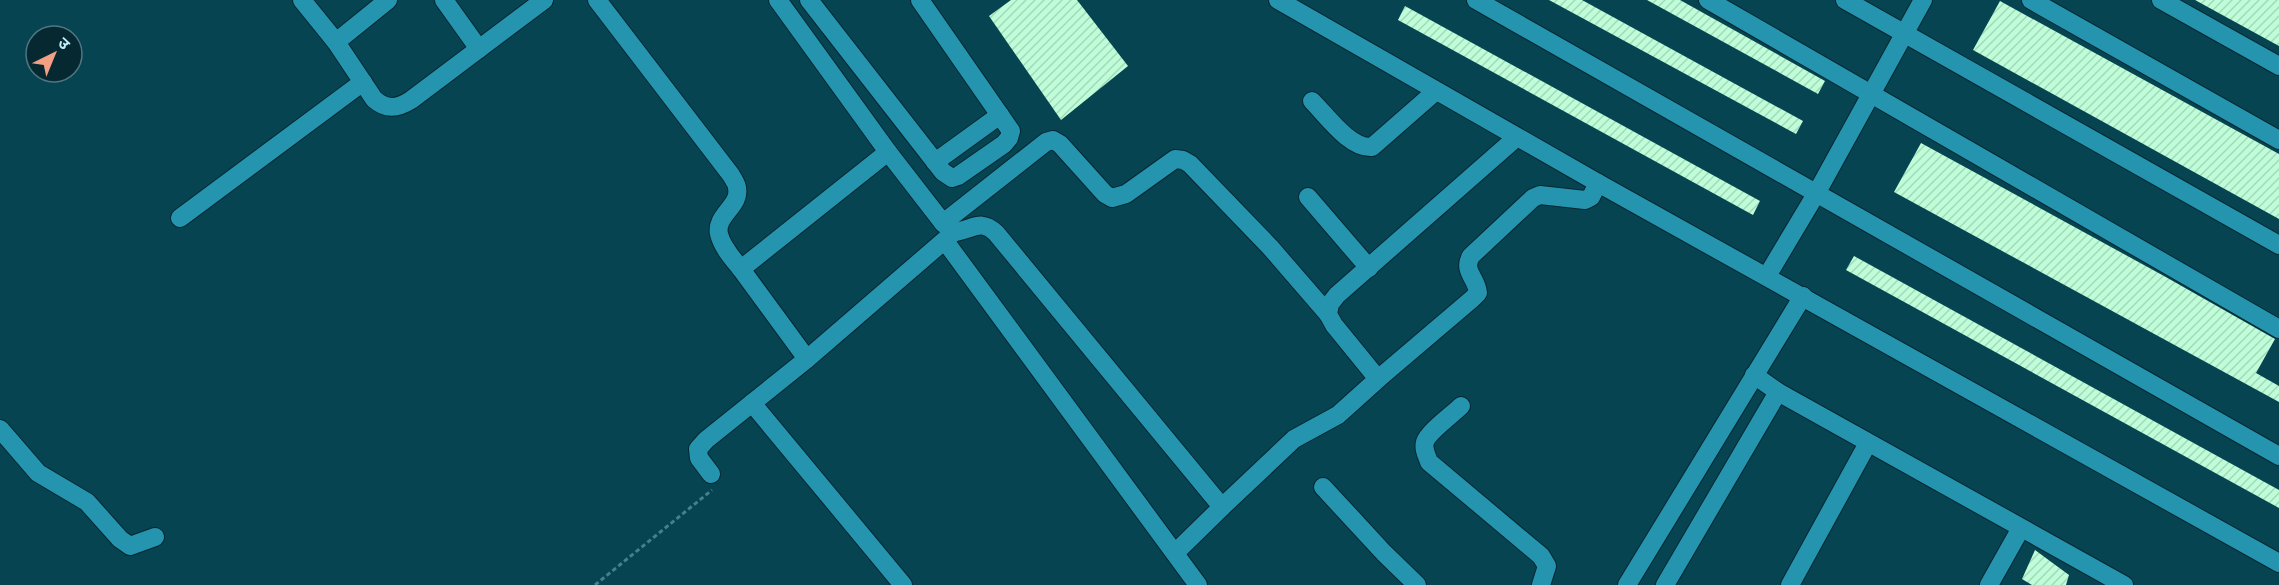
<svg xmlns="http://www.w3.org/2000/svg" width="2279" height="585" font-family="'Source Serif 4','Noto Sans Devanagari',serif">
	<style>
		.building { fill: url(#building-hatch) }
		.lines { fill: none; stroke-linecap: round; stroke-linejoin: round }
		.street-casing { stroke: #062831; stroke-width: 20 }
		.secondary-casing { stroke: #062831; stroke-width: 20 }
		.path { stroke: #467f8d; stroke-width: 3; stroke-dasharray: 4.5 3; stroke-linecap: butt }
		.street { stroke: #2594af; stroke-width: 18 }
		.secondary { stroke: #2594af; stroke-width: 18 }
	</style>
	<defs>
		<pattern id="building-hatch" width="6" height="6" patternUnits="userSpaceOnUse" patternTransform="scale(1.5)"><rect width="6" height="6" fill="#befdd7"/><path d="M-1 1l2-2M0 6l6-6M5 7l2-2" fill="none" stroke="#a3d9bb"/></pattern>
	</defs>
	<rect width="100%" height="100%" fill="#064452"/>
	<g class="building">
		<polygon points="1011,0 1077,0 1128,66 1061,120 989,16"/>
		<polygon points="1549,0 1582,0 1803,121 1796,134"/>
		<polygon points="1647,0 1680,0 1825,81 1818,94"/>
		<polygon points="2195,0 2279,0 2279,46 2226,17"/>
		<polygon points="2000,1 2279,154 2279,219 1973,50"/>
		<polygon points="1405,6 1760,201 1753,215 1398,20"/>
		<polygon points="1921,143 2164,276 2275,339 2256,373 2279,386 2279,402 1894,192"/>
		<polygon points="1854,256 2279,490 2279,508 1846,270"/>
		<polygon points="2035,550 2069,575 2066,585 2032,585 2022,579"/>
	</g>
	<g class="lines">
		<defs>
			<g id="street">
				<path d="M302 0 336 42 374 99C386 110 397 109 411 100L544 0"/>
				<polyline points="444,0 479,49"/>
				<path d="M597 0 731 175C733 179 737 184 737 188 741 206 715 215 719 234 722 247 733 259 741 269"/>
				<path d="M778 0 888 152 943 223 954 232C973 230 980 218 996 233L1222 507 1294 439 1338 415 1378 379 1334 325 1328 314 1330 304 1337 295 1517 137"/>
				<polyline points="809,0 943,172 952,178 958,176 1004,144 1009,138 1011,131 920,0"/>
				<polyline points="1476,0 2279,456"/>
				<polyline points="1708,0 2279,329"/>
				<polyline points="1845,0 2279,245"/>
				<polyline points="2031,0 2279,140"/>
				<polyline points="2161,0 2279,66"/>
				<polyline points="336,42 388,0"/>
				<path d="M1312 101C1327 116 1350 149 1372 147L1436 91"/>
				<polyline points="935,162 1000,115"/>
				<polyline points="1308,197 1369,268"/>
				<polyline points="180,218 363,82"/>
				<polyline points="943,223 1046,142 1053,140 1060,144 1105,194 1112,198 1126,194 1175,159 1183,160 1190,164 1270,247 1328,314"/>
				<polyline points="945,241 1198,585"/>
				<polyline points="1767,276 1816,194 1923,0"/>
				<polyline points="807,359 741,269 888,152"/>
				<polyline points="1754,375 1778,392 2124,585"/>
				<path d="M1378 379 1472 299 1478 293C1477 278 1462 271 1471 256L1533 198 1540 195 1585 200 1591 197 1598 183"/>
				<polyline points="752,403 903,585"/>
				<path d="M1461 406C1453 414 1428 432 1425 442 1423 449 1427 456 1429 462L1541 556 1547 566 1541 585"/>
				<polyline points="0,429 38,473 87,502 120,539 130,546 155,537"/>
				<polyline points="711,474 699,458 698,449 706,440 807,359 953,233"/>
				<polyline points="1323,487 1384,553 1417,585"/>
				<polyline points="1175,553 1222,507"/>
				<polyline points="1627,585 1803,296"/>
				<polyline points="1665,585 1778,392"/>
				<polyline points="1790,585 1868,443"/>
				<polyline points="1989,585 2021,528"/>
			</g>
			<polyline id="secondary" points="1278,0 1598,183 2279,563"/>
		</defs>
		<use href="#street" class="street-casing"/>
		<use href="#secondary" class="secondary-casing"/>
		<polyline class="path" points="595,585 712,490"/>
		<use href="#street" class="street"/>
		<use href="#secondary" class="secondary"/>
	</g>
	<g transform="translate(54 54) rotate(43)"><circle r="28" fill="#062831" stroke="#507782" stroke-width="1.5"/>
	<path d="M0-4.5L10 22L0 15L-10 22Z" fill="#f39f84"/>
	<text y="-9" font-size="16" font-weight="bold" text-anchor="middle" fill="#bfeefc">उ</text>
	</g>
</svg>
